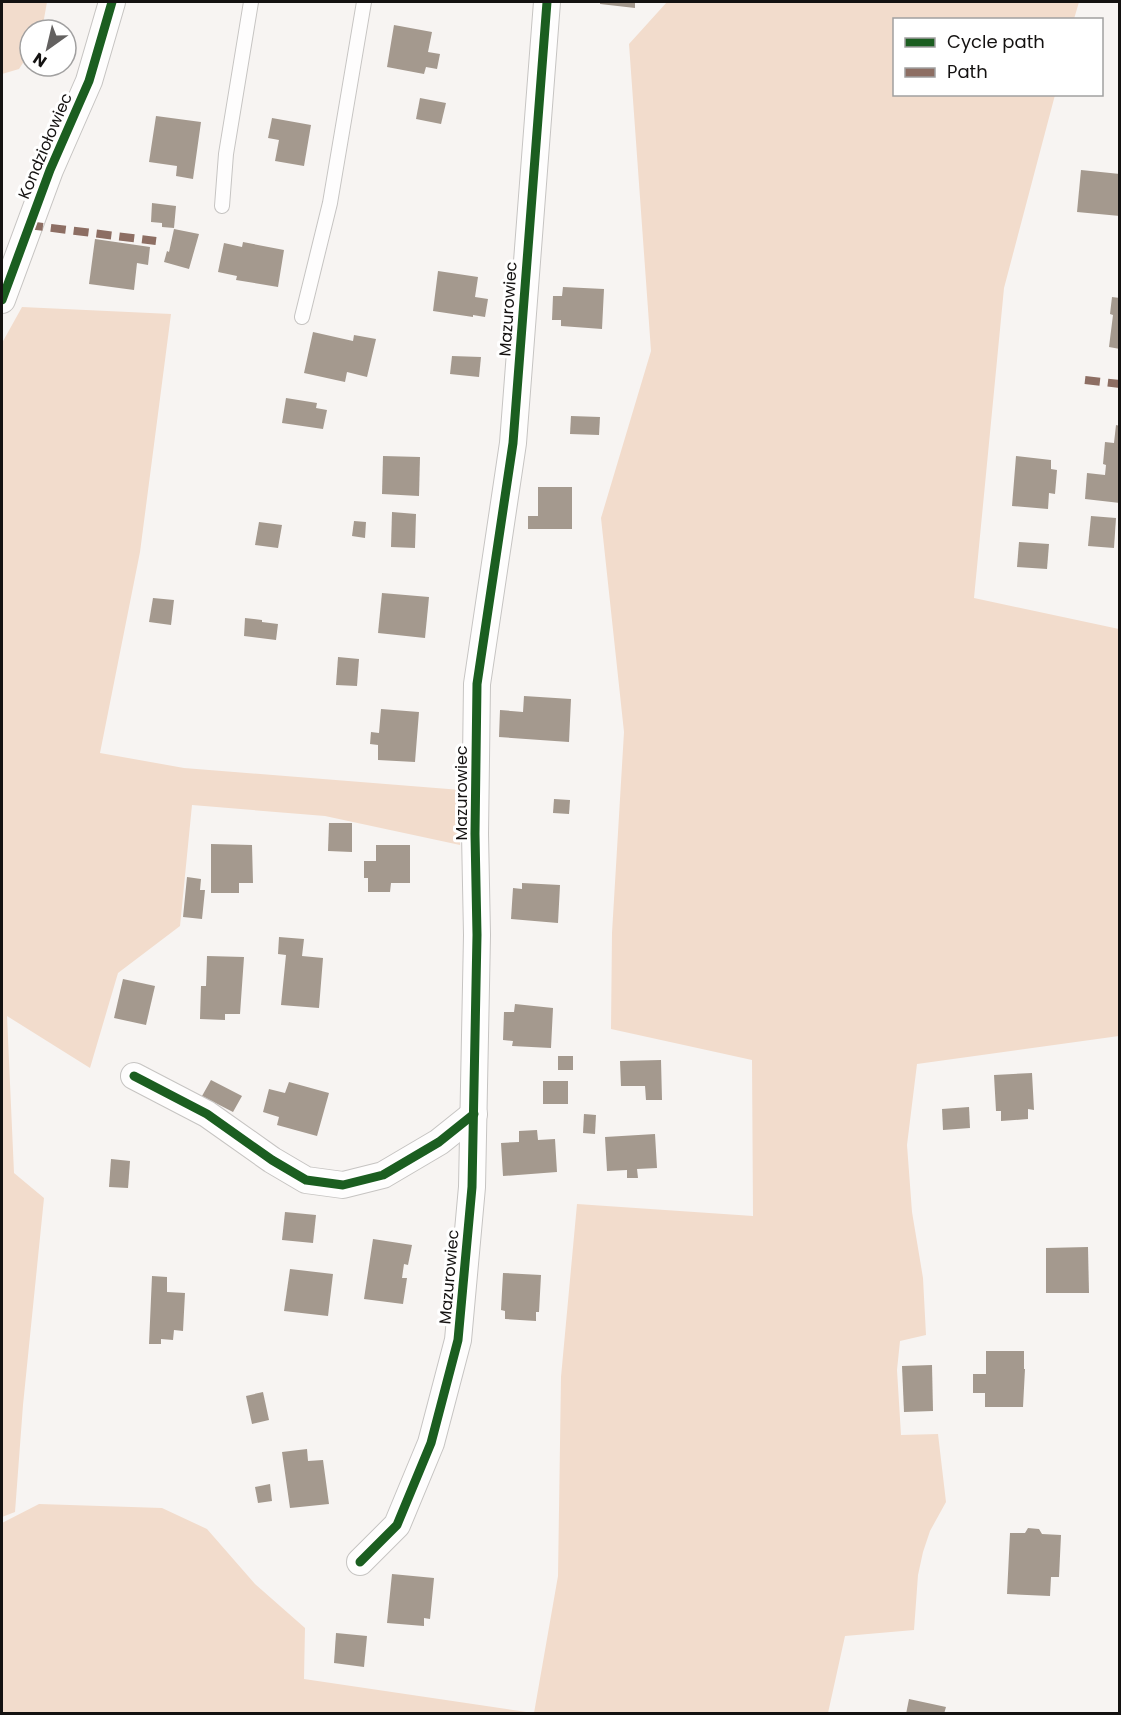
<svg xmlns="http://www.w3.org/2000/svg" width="1121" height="1715" font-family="Poppins,sans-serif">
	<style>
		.green { fill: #f2dccc }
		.building { fill: #a4998e }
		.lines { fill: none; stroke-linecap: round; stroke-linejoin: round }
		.lane-casing { stroke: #c6c4c2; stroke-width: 16 }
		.street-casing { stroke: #c6c4c2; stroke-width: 28 }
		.lane { stroke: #fefdfd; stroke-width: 14 }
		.street { stroke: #fefdfd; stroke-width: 26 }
		.quiet { stroke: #8d6e63; stroke-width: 8; stroke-dasharray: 15 8; stroke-linecap: butt }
		.cycleway-casing { stroke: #fff; stroke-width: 13 }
		.cycleway { stroke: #1b5e20; stroke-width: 9 }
		.labels { text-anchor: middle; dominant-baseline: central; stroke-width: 6; stroke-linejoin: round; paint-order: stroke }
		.street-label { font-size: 16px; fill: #141211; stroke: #fff }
	</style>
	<rect width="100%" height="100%" fill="#f7f4f2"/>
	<g class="green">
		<polygon points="2,2 47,2 42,30 30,30 30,52 19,69 2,74"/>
		<polygon points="667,2 1079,2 1074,19 894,20 894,94 1055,95 1004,288 974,598 1119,629 1119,1036 917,1064 907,1145 912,1212 923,1278 926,1335 900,1341 897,1370 901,1435 938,1434 946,1502 930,1531 923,1552 918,1575 914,1630 845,1636 828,1713 534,1713 558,1576 561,1377 577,1204 753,1216 752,1060 611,1029 612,933 624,732 601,518 651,351 629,44"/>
		<polygon points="22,307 171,314 140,552 100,753 184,768 461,790 460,845 325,816 192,805 180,926 118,973 90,1068 7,1016 14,1173 44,1198 23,1405 15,1512 2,1517 2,343"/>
		<polygon points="39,1504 162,1508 207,1529 255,1584 305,1628 304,1679 533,1713 2,1713 2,1523"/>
	</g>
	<g class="building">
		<polygon points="600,2 635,2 635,8 600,4"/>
		<polygon points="394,25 432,32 428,52 440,54 437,69 426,67 424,74 387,67"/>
		<polygon points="420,98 446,103 441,124 416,119"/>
		<polygon points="156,116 201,122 193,179 176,176 177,166 149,162"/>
		<polygon points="272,118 311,125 304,166 275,161 279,140 268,138"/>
		<polygon points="1081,170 1120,174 1120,216 1077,212"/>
		<polygon points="152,203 176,206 174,228 162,227 162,223 151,222"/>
		<polygon points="174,229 199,234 189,269 164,262 167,251 169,252"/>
		<polygon points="95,239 150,247 148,265 137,263 134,290 89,284"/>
		<polygon points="243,242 284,250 278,287 236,280 237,276 218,272 224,243 242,247"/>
		<polygon points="438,271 478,277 475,297 488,299 485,317 473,315 473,317 433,311"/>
		<polygon points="563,287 604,289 602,329 561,326 561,320 552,320 553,296 562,296"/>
		<polygon points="1112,297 1120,298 1120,349 1109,347 1113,315 1110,314"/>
		<polygon points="313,332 353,341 354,335 376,339 367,377 347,372 345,382 304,373"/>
		<polygon points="452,356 481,357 479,377 450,374"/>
		<polygon points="286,398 317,403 316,408 327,410 323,429 282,423"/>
		<polygon points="571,416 600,417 599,435 570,434"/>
		<polygon points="1116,425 1120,426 1120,503 1085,499 1087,473 1105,475 1106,465 1103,464 1105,442 1114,443"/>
		<polygon points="383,456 420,457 419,496 382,494"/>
		<polygon points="1016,456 1051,460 1051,469 1057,470 1055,494 1049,493 1048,509 1012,506"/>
		<polygon points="538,487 572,487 572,529 528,529 528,516 538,516"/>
		<polygon points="392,512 416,514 415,548 391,547"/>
		<polygon points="1091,516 1116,518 1114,548 1088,546"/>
		<polygon points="354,521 366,522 365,538 352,536"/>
		<polygon points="259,522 282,525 278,548 255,545"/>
		<polygon points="1019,542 1049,544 1047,569 1017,567"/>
		<polygon points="382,593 429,597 425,638 378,633"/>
		<polygon points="153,598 174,600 171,625 149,622"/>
		<polygon points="245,618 262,620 262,622 278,624 276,640 244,636"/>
		<polygon points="338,657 359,659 357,686 336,685"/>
		<polygon points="524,696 571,699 569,742 499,737 500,710 523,712"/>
		<polygon points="381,709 419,712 415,762 378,760 378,745 370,744 371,732 379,733"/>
		<polygon points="554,799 570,800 569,814 553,813"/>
		<polygon points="329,823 352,823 352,852 328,851"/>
		<polygon points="211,844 252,845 253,883 239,883 239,893 211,893"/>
		<polygon points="376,845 410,845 410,883 391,883 390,892 368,892 368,878 364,878 364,861 376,861"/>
		<polygon points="187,877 201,879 200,890 205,890 202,919 183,917"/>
		<polygon points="522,883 560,885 558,923 511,919 513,888 522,889"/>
		<polygon points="279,937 304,939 302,956 323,958 319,1008 281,1005 286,955 278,954"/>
		<polygon points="207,956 244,957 240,1014 225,1014 225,1020 200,1019 201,986 206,986"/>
		<polygon points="123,979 155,986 146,1025 114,1018"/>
		<polygon points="515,1004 553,1008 551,1048 512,1046 513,1041 503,1040 504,1012 514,1012"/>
		<rect x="558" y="1056" width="15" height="14"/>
		<polygon points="661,1060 662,1100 646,1100 645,1086 621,1086 620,1061"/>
		<polygon points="1032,1073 1034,1110 1028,1109 1028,1119 1001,1121 1001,1111 996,1111 994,1075"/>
		<polygon points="211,1080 242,1096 233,1112 202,1096"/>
		<rect x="543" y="1081" width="25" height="23"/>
		<polygon points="289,1082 329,1093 317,1136 277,1125 279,1117 263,1112 269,1089 285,1093"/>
		<polygon points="969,1107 970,1128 943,1130 942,1109"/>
		<polygon points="584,1114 596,1115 595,1134 583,1133"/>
		<polygon points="537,1130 538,1140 555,1139 557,1172 503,1176 501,1143 519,1142 519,1131"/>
		<polygon points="655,1134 657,1168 637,1169 638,1178 627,1178 627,1170 607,1171 605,1137"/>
		<polygon points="111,1159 130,1161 128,1188 109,1187"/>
		<polygon points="285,1212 316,1215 313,1243 282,1240"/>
		<polygon points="373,1239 412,1245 408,1265 404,1264 402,1278 407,1278 403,1304 364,1299"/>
		<polygon points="1088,1247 1089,1293 1046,1293 1046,1248"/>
		<polygon points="290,1269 333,1274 328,1316 284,1311"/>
		<polygon points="503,1273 541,1275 539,1312 536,1312 536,1321 505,1319 505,1311 501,1310"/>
		<polygon points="152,1276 167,1277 167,1292 185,1293 183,1331 174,1330 173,1340 161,1339 161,1344 149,1344"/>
		<polygon points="986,1351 1024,1351 1024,1369 1025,1369 1023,1407 985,1407 985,1393 973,1393 973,1374 986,1374"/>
		<polygon points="932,1365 933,1411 904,1412 902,1366"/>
		<polygon points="263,1392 269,1420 252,1424 246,1396"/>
		<polygon points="307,1449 308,1461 323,1460 329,1504 290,1508 282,1452"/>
		<polygon points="270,1484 272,1501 258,1503 255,1487"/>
		<polygon points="1028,1528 1039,1529 1042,1534 1061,1535 1059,1577 1051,1577 1050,1596 1007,1594 1010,1533 1025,1533"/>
		<polygon points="392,1574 434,1578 430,1619 424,1618 424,1626 387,1623"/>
		<polygon points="336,1633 367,1636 364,1667 334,1663"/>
		<polygon points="909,1699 946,1707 944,1714 906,1714"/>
	</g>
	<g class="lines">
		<defs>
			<g id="lane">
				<polyline points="222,206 226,154 251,2"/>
				<polyline points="302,317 330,203 364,2"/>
			</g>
			<g id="street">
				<polyline points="2,300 50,170 89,81 112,2"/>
				<polyline points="134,1076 207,1114 272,1160 306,1180 343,1185 383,1175 439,1142 474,1114"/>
				<polyline points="360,1562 397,1525 431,1443 458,1340 472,1187 477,935 475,834 477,684 513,443 547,2"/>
			</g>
		</defs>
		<use href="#lane" class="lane-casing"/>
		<use href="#street" class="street-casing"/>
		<use href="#lane" class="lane"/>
		<use href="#street" class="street"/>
		<g class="quiet">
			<polyline points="28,225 156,241"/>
			<polyline points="1085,380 1120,384"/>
		</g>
		<defs>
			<g id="cycleway">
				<polyline points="2,300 50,170 89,81 112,2"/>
				<polyline points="134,1076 207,1114 272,1160 306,1180 343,1185 383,1175 439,1142 474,1114"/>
				<polyline points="360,1562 397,1525 431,1443 458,1340 472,1187 477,935 475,834 477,684 513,443 547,2"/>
			</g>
		</defs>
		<use href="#cycleway" class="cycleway-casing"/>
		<use href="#cycleway" class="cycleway"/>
	</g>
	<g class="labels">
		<g class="street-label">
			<text transform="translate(45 146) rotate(-67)">Kondziołowiec</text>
			<text transform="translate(508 309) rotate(-86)">Mazurowiec</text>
			<text transform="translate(461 793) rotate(-90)">Mazurowiec</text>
			<text transform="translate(449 1277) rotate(-85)">Mazurowiec</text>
		</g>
	</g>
	<rect width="1121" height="1715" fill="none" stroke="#141211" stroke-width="6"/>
	<rect x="893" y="18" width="210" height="78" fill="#ffffff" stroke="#a1a0a0" stroke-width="1.5"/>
	<rect x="905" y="38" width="30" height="9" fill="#1b5e20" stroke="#a1a0a0" stroke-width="1.5"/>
	<text x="947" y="48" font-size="18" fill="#141211">Cycle path</text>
	<rect x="905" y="68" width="30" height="9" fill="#8d6e63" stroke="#a1a0a0" stroke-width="1.5"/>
	<text x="947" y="78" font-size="18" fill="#141211">Path</text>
	<g transform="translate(48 48) rotate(214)"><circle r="28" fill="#ffffff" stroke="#a1a0a0" stroke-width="1.5"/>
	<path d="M0-4.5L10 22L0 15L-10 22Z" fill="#636160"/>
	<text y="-9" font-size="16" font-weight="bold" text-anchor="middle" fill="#141211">N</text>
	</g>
</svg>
